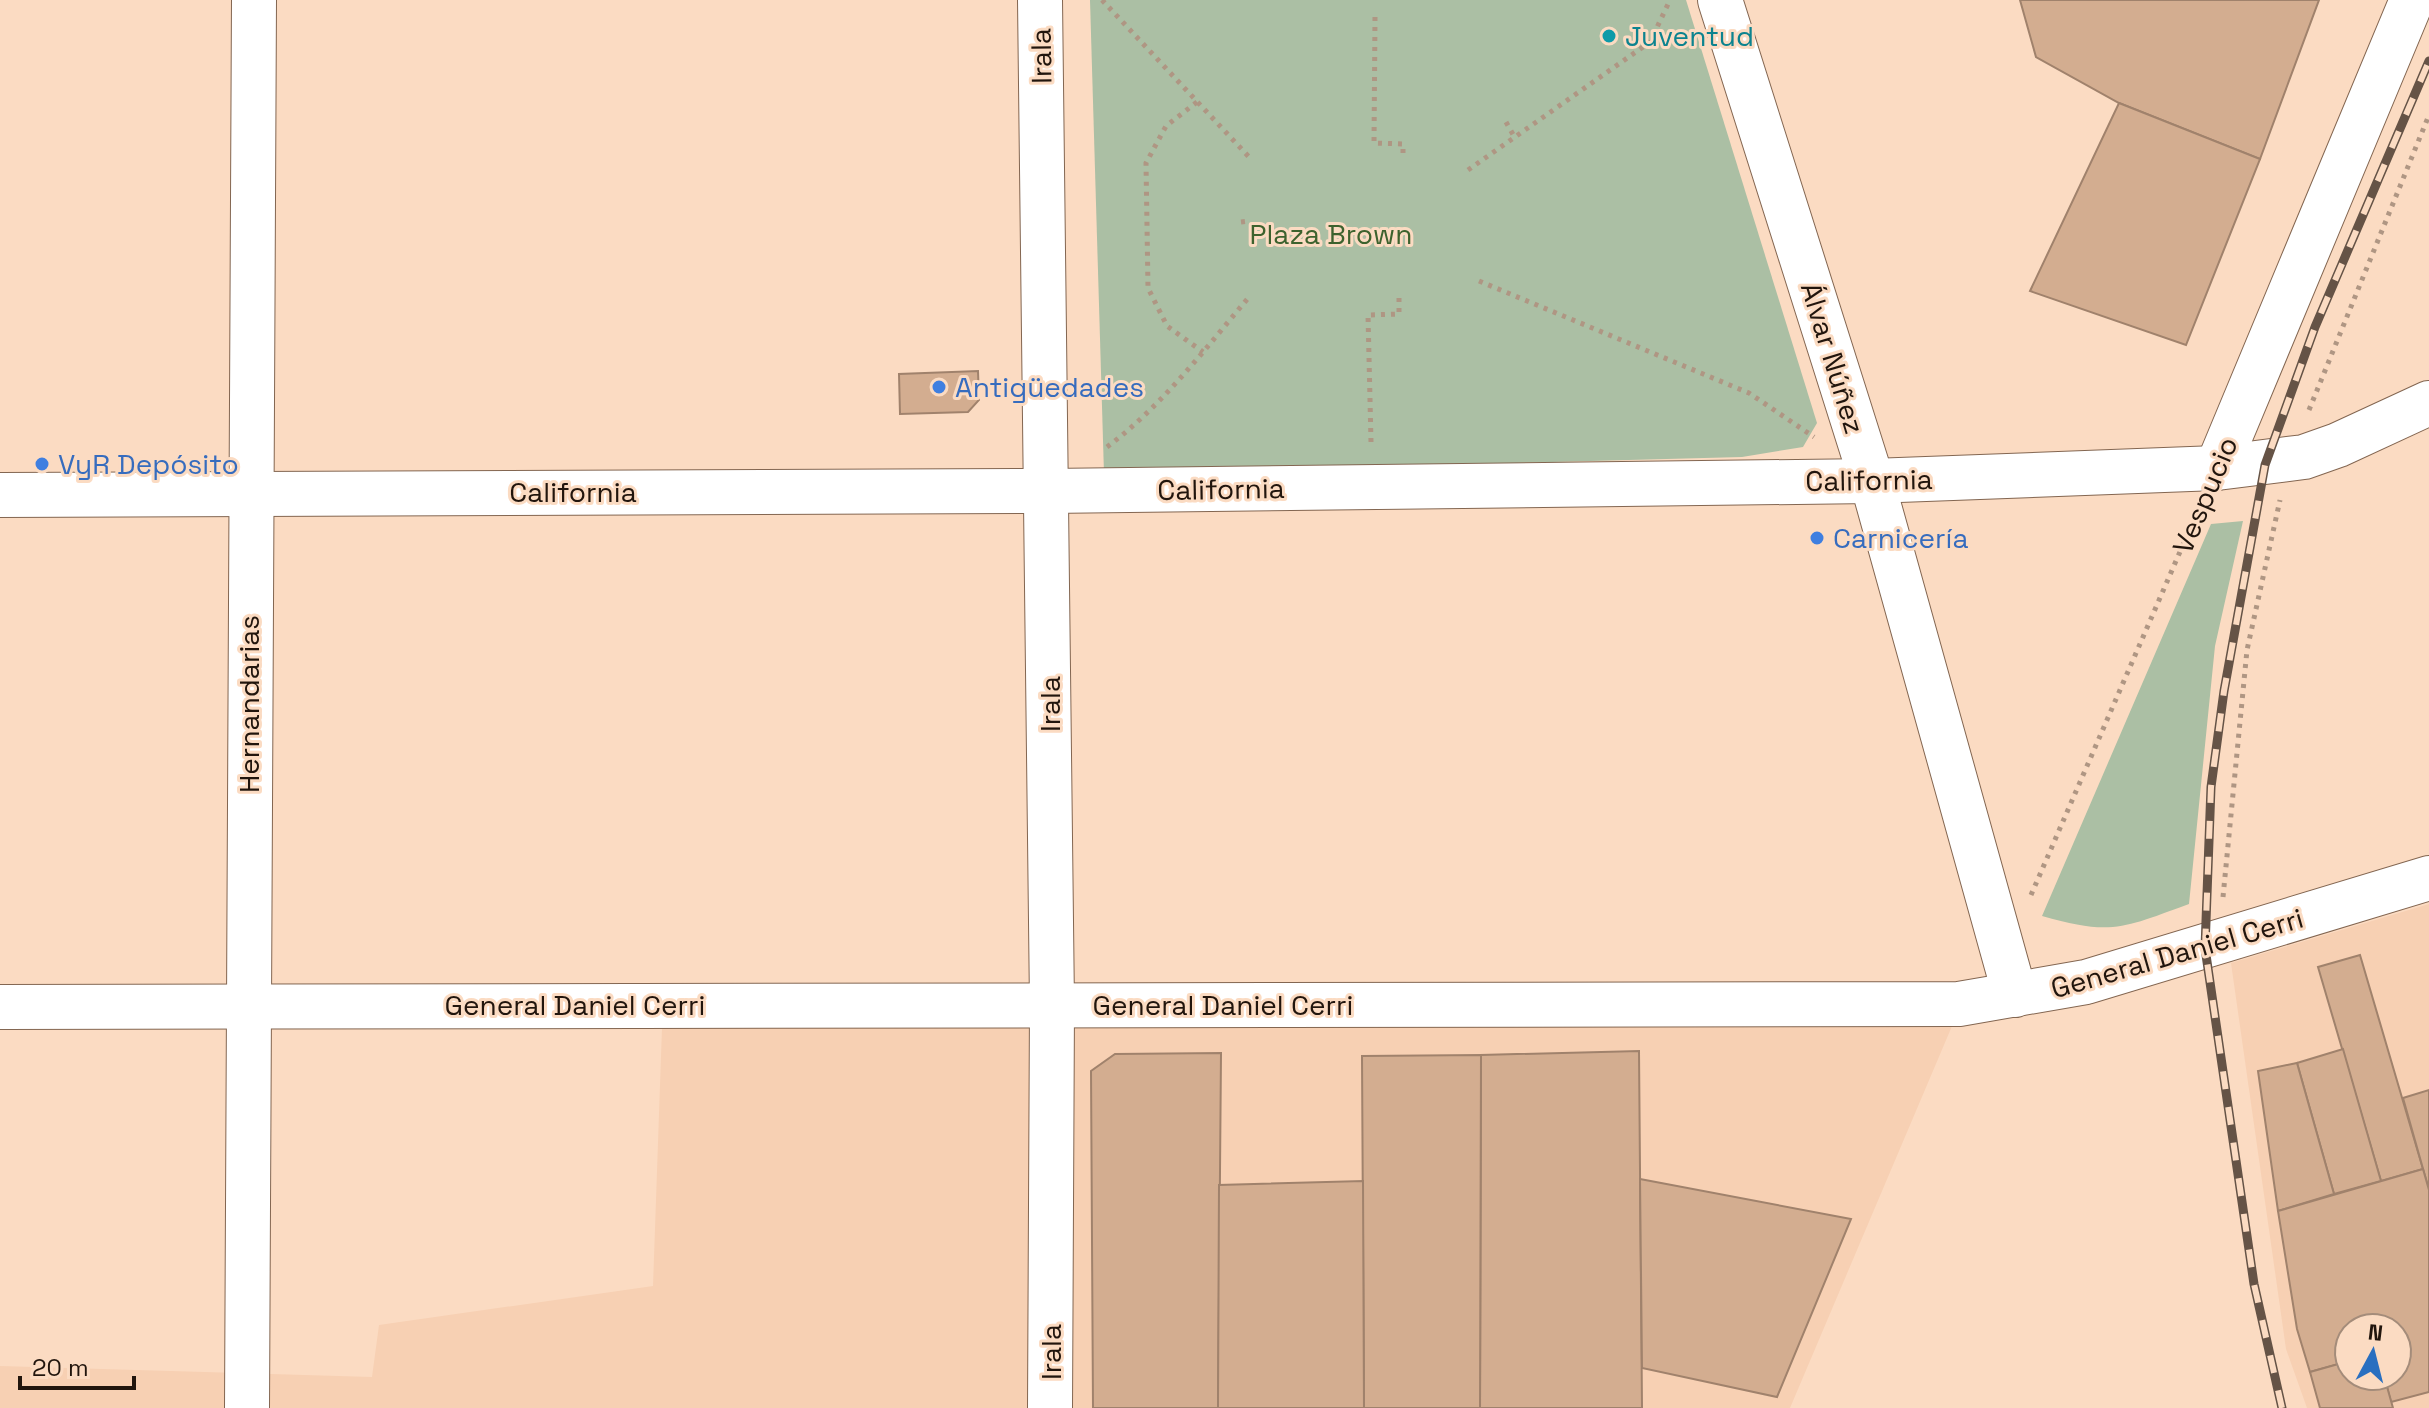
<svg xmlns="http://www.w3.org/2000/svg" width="2429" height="1408" font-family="'Space Grotesk',sans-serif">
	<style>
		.built { fill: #f7d0b3; fill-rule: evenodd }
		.green { fill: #abbfa4 }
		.building { fill: #d3ad90; stroke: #a0826c; stroke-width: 2 }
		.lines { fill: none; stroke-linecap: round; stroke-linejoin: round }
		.minor-casing { stroke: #836651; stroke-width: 46 }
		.path { stroke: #af9683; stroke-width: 5; stroke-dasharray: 4 6; stroke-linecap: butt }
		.minor { stroke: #fff; stroke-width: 44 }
		.rail-casing { stroke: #655346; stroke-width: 9 }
		.rail { stroke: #fbdbc2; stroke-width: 6; stroke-dasharray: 18; stroke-linecap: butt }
		.culture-dot { fill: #0f9aa8; stroke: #fbdbc2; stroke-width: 3 }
		.shop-dot { fill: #3f7fe0; stroke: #fbdbc2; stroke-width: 3 }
		.labels { text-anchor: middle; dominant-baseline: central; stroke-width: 6; stroke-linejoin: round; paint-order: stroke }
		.culture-label { font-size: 28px; fill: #0d838f; stroke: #fbdbc2; text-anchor: start }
		.street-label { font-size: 28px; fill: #21150d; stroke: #fbdbc2 }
		.park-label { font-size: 28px; fill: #3d622e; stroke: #fbdbc2 }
		.shop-label { font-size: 28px; fill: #366cbe; stroke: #fbdbc2; text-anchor: start }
	</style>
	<rect width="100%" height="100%" fill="#fbdbc2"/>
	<g class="built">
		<path d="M2429 904V1408H2307L2286 1349 2231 963ZM2349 1328H2397V1376H2349Z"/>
		<polygon points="1955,1019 1790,1408 0,1408 0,1366 372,1377 379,1325 653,1286 662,1028"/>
	</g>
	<g class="green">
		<polygon points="1090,0 1686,0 1817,423 1803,447 1742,457 1104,474"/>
		<path d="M2243 521 2215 646 2189 904C2123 928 2112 936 2042 916L2211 524Z"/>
	</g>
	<g class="building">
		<polygon points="2020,0 2319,0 2260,159 2119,103 2036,57"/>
		<polygon points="2119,103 2260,159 2186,345 2030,291"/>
		<polygon points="978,371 979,400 968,412 900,414 899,374"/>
		<polygon points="2360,955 2423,1169 2381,1181 2318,967"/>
		<polygon points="2343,1049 2381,1181 2334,1194 2297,1063"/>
		<polygon points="1639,1051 1642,1408 1480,1408 1481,1055"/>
		<polygon points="1221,1053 1218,1408 1093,1408 1091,1071 1115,1054"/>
		<polygon points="1481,1055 1480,1408 1364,1408 1362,1056"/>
		<polygon points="2297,1063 2334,1194 2278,1211 2258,1071"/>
		<polygon points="2429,1090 2429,1190 2403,1098"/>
		<polygon points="2423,1169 2429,1190 2429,1392 2391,1402 2384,1376 2397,1376 2397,1328 2349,1328 2349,1361 2310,1372 2297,1329 2278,1211"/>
		<polygon points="1640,1179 1851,1219 1777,1397 1642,1368"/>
		<polygon points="1363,1181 1364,1408 1218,1408 1219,1185"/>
		<polygon points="2349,1361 2349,1376 2384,1376 2393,1408 2320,1408 2310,1372"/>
	</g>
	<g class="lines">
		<defs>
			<g id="minor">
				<polyline points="1040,0 1052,1005 1050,1408"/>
				<polyline points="1720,0 1872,481 2015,995"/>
				<polyline points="2217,468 2412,0"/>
				<polyline points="0,495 1048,491 1872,481 2217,468 2304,457 2338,445 2429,403"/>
				<polyline points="0,1007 1959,1004 2086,982 2429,878"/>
				<polyline points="247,1408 254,0"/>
			</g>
		</defs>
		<use href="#minor" class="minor-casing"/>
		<g class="path">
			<polyline points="1102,0 1249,157"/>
			<polyline points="1375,17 1374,143 1403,144 1403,158"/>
			<polyline points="1197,102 1166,126 1146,163 1148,288 1167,326 1203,352"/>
			<polyline points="1506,122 1515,138"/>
			<polyline points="1468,170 1650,42 1670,0"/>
			<polyline points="1241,222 1249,221"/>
			<polyline points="1479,281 1749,393 1814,437"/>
			<polyline points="2309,410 2429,115"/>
			<polyline points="1371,442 1368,315 1399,314 1399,294"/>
			<path d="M1107 447C1162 406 1205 349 1249 297"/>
			<polyline points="2031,895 2199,508"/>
			<polyline points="2223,897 2247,650 2280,500"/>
		</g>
		<use href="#minor" class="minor"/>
		<defs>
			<polyline id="rail" points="2282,1408 2254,1284 2205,948 2211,787 2224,691 2265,465 2315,327 2429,61"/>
		</defs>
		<use href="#rail" class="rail-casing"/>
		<use href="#rail" class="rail"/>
	</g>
	<circle class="culture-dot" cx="1609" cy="36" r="8"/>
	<g class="shop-dot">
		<circle cx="939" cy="387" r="8"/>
		<circle cx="42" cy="464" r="8"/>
		<circle cx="1817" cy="538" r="8"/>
	</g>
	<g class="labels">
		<g class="culture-label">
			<text x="1625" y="36">Juventud</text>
		</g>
		<g class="street-label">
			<text transform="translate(1041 56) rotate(-91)">Irala</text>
			<text transform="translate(1833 358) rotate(73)">Álvar Núñez</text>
			<text transform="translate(1869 480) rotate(-1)">California</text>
			<text transform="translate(1221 489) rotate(-1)">California</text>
			<text x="573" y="492">California</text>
			<text transform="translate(2205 495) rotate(-67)">Vespucio</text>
			<text transform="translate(249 704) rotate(-90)">Hernandarias</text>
			<text transform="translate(1050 704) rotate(-90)">Irala</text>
			<text transform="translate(2177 953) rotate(-16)">General Daniel Cerri</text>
			<text x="575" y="1005">General Daniel Cerri</text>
			<text x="1223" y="1005">General Daniel Cerri</text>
			<text transform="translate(1051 1352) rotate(-90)">Irala</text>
		</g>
		<g class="park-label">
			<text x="1331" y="234">Plaza Brown</text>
		</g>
		<g class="shop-label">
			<text x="955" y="387">Antigüedades</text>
			<text x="58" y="464">VyR Depósito</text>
			<text x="1833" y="538">Carnicería</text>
		</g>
	</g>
	<g transform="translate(2373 1352) rotate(7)"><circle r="38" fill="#fbdbc2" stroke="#a48c7a" stroke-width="2"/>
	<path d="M0-6L14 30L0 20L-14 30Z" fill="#296fc0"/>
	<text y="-12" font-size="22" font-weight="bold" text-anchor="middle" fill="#21150d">N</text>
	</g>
	<path d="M20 1376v12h114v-12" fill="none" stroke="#21150d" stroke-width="4"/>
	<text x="32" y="1376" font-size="24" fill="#21150d" stroke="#fbdbc2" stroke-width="6" paint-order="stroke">20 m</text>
</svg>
